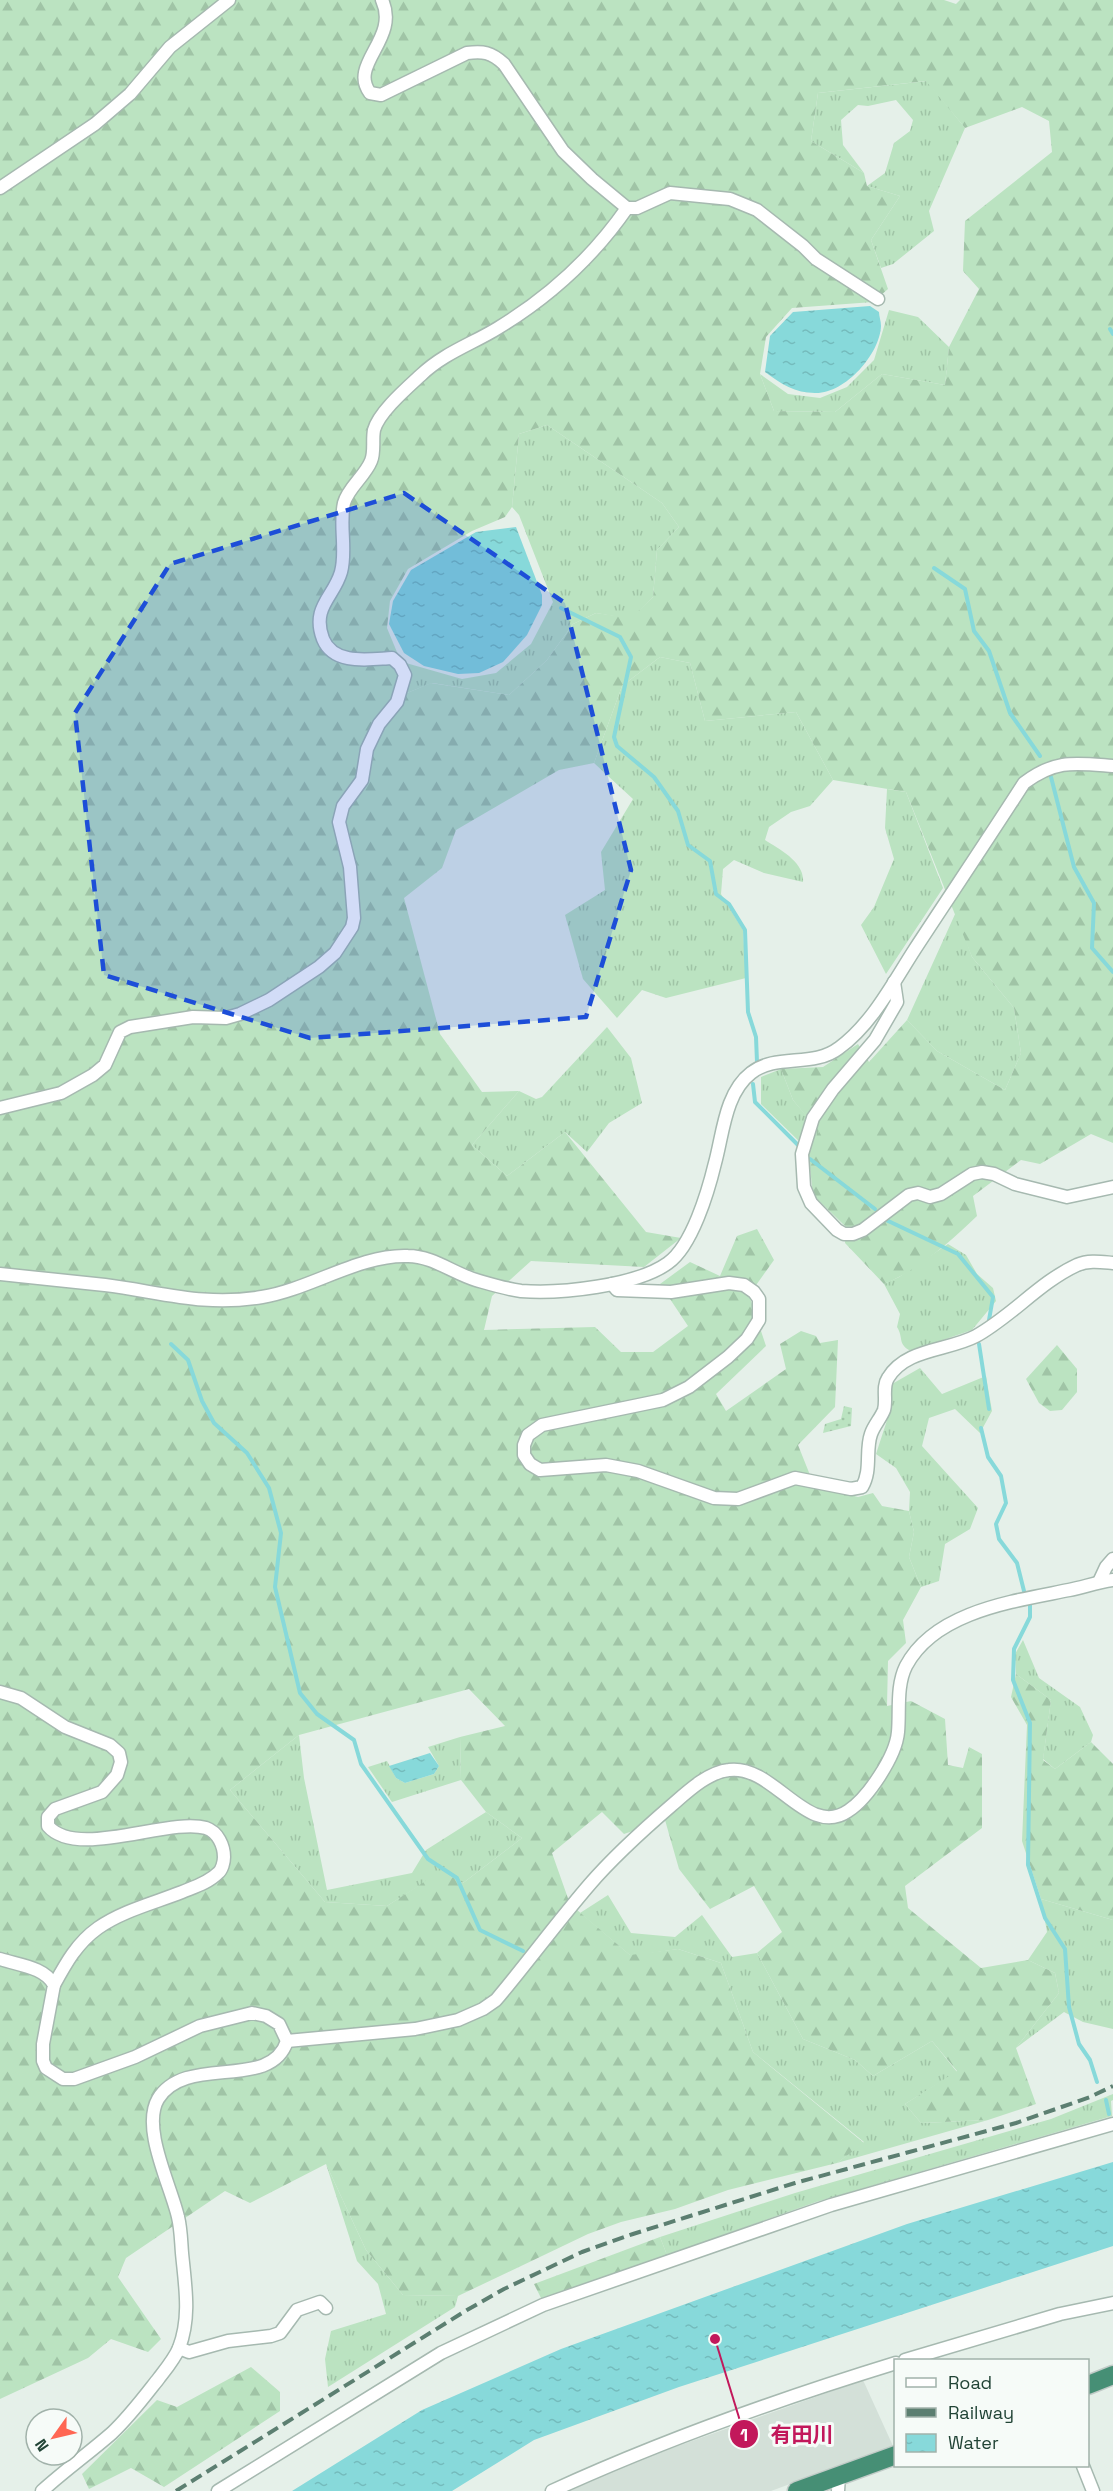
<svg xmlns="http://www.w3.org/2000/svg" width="1113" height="2491" font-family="'Space Grotesk','Noto Sans JP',sans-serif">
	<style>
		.built { fill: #d3e0d8 }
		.grass { fill: url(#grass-tufts) }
		.forest { fill: url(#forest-firs); fill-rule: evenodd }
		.garden { fill: url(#garden-dots) }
		.water { fill: url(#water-ripples) }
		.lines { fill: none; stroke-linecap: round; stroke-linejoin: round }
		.stream { stroke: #87d9da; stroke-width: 4 }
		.minor-casing { stroke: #a6b9b0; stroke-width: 15 }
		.trunk-casing { stroke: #c1cbc7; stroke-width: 21 }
		.minor { stroke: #fff; stroke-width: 12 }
		.trunk { stroke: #468f75; stroke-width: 18 }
		.rail { stroke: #5c7f71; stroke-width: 4; stroke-dasharray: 12 6; stroke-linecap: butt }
		.marked { fill: #1d4ed8; fill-opacity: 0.2; stroke: #1d4ed8; stroke-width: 4.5; stroke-dasharray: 12 8; stroke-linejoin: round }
		.leader { fill: none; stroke: #c2185b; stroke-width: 2 }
		.callout-dot { fill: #c2185b; stroke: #f6fbf8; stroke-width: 2 }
		.mark-label { font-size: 18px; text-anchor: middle; font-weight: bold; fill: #fff }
		.callout-label { font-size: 21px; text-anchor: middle; font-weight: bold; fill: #c2185b; stroke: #f6fbf8; stroke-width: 6; stroke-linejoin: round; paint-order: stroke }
	</style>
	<defs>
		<pattern id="grass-tufts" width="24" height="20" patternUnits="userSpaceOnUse" patternTransform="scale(1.5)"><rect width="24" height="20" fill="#bbe3c1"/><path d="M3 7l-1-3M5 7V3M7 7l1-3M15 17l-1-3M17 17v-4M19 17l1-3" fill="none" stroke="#a0c4a6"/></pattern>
		<pattern id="forest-firs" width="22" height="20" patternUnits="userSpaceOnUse" patternTransform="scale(1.5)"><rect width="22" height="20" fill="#bbe3c1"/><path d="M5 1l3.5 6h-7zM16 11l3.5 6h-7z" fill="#a0c4a6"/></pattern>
		<pattern id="garden-dots" width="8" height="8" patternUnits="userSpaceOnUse" patternTransform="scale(1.5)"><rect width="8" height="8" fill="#bbe3c1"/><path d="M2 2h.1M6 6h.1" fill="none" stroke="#a0c4a6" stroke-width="1.8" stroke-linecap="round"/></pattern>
		<pattern id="water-ripples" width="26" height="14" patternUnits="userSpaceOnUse" patternTransform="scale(1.5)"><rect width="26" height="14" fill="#87d9da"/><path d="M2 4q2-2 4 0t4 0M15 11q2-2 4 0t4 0" fill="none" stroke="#74bbbc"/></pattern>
	</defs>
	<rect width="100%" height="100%" fill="#e5f0e9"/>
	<polygon class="built" points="863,2380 893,2446 771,2491 570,2491 625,2465"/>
	<g class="grass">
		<polygon points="927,81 965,128 929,211 934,231 893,264 881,268 871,240 900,196 867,186 885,173 894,143 910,131 913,120 896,100 868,106 858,105 841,120 843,145 864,173 811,141 818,93"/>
		<polygon points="889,310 918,317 949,347 945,385 882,374 835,412 774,411 760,374 788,394 820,398 847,387 874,360"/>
		<polygon points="547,425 662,503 679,527 657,550 653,597 631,619 596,613 573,624 547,660 509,695 432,683 407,693 406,663 462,679 496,673 531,644 553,602 519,515 512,507 519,434"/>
		<path d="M660 657 690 663 705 721 796 712 833 780 810 806 791 812 769 827 765 840C779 849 805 862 803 882L764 873 734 860 723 869 721 894 743 930 746 978 666 998 642 990 617 1018 583 979 565 915 605 890 601 852 633 799 594 763 622 686Z"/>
		<polygon points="887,789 906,792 943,888 886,974 861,925 874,907 894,859 885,828"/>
		<polygon points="956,912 972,957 1014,1008 1021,1053 1005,1090 937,1051 907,1020"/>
		<polygon points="607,1027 631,1058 642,1103 609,1123 587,1152 565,1132 507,1176 472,1145 519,1091 536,1099 542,1097"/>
		<polygon points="781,1069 793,1100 820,1132 808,1150 761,1104 761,1077"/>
		<path d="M948 1244 966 1255 977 1274 993 1288 996 1301 972 1330 911 1351C897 1344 904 1338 897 1327L900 1314 884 1284 899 1277Z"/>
		<polygon points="920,1368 942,1394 986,1376 992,1411 980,1433 955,1409 929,1418 922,1446 978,1508 970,1529 945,1544 939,1581 921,1587 909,1557 914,1532 909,1511 910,1492 896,1468 876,1454 891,1408 892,1384"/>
		<polygon points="1023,1640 1039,1678 1080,1707 1093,1735 1091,1742 1055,1769 1043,1759 1051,1700 1016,1674 1015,1654"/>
		<polygon points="299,1735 304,1778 327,1890 412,1873 426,1850 486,1812 522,1838 463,1883 441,1872 387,1906 325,1902 230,1790"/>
		<polygon points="460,1737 461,1780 392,1802 368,1767 387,1761 396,1778 405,1783 434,1774 439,1766 428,1747"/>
		<polygon points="608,1895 631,1933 675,1937 702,1915 732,1957 757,1953 803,2039 855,2060 873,2076 932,2041 957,2072 905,2104 921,2123 988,2120 837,2163 864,2142 753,2052 721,1963 678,1949 631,1956 580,1913"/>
		<polygon points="1041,1899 1113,1920 1113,2029 1083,2022 1064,2012 1016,2048 1059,1993 1055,1973 1028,1960 1047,1932"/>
		<polygon points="1113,2094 1113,2100 1111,2101 1112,2116 816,2202 667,2255 660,2237 795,2193 1051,2119"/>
		<polygon points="326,2164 366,2250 403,2295 458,2296 455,2307 328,2387 325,2359 331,2331 386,2314 378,2284 357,2261"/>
	</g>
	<g class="forest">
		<path d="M0 0H944L956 4 960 0H1113V1143L1091 1134 1040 1164 1021 1160 973 1196 977 1216C950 1242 920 1269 884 1284L845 1243 846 1227 813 1195 808 1150 819 1132 793 1100 781 1069 823 1067 858 1044 869 1062 907 1020 937 1051 1005 1090 1021 1053 1014 1008 972 957 906 792 833 780 796 712 705 721 690 663 660 657 622 686 594 763 559 770 456 830 442 868 404 898 440 1034 482 1092 519 1091 472 1145 507 1176 565 1132 646 1232 681 1238 644 1267 531 1261 492 1296 484 1330 595 1327 621 1352H653L688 1326 660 1284 690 1262 720 1276 737 1236 757 1229 774 1260 749 1295 766 1346 716 1394 726 1411 786 1369 780 1344 801 1331 816 1336 820 1343 838 1340 835 1407 798 1445 814 1485 858 1497 873 1493 882 1506 909 1511 914 1532 909 1557 921 1587 903 1620 906 1643 888 1661 887 1706 911 1701 945 1719 948 1765 963 1768 969 1747 982 1754V1828L905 1886 908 1908 981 1968 1028 1960 1055 1973 1059 1993 1016 2048 1036 2104 988 2120 921 2123 905 2104 957 2071 932 2041 873 2076 855 2060 803 2039 757 1953 782 1932 754 1886 710 1909 679 1869 665 1820 624 1834 602 1812 552 1853 570 1904 630 1955 678 1949 721 1963 753 2052 864 2143 837 2163 728 2190 675 2209 621 2222 588 2234 458 2296 403 2295 366 2250 326 2164 250 2203 225 2191 126 2258 118 2277 161 2339 148 2352 111 2339 88 2358 0 2399ZM926 81 965 128 1022 107 1049 121 1052 152 965 221 963 271 979 289 949 347 945 385 882 374 835 412 774 411 760 374 766 337 792 308 873 302 888 289 871 240 900 196 867 186 864 173 811 141 818 93ZM547 425 662 503 679 527 657 550 653 597 631 618 596 613 573 624 547 660 509 695 431 683 407 693 397 688 399 657 387 628 390 601 408 569 472 531 505 517 512 507 519 434ZM469 1689 505 1726 460 1737 461 1780 486 1812 522 1838 463 1883 441 1871 387 1906 325 1902 230 1790 299 1735Z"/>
		<polygon points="1057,1345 1077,1369 1077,1392 1062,1410 1050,1411 1039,1403 1026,1379"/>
		<polygon points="1016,1674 1051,1700 1043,1760 1055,1769 1091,1742 1113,1764 1113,1920 1041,1899 1022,1841 1027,1725 1011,1697"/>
		<polygon points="660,2237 667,2255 542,2300 534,2284"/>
		<polygon points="251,2367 280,2392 280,2411 164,2487 131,2468 89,2489 82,2474 157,2400 177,2407"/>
	</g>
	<polygon class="garden" points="844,1406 852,1408 851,1426 823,1433 825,1424 841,1419"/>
	<g class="water">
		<path d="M870 306 879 312C879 316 881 321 881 326 880 354 845 394 815 393 795 393 781 384 765 372L770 336 793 312Z"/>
		<polygon points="516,527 542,595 542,605 527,635 503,662 479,673 458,674 424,666 404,653 389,624 393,601 411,570 476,532"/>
		<polygon points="430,1753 439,1766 434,1774 405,1783 396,1778 389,1766"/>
		<polygon points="1113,2162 1113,2246 679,2387 534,2440 452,2491 292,2491 422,2410 561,2349 907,2224"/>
	</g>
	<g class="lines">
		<g class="stream">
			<polyline points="1110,329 1113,334"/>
			<polyline points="934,568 965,589 974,631 989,651 1010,713 1040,756"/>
			<polyline points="561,608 620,637 631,657 614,737 617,746 654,777 678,811 688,845 710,861 716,894 729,904 745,930 748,1012 756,1037 757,1062"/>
			<polyline points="1051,777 1074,867 1094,903 1092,948 1113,972"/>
			<polyline points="753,1084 755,1102 799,1146"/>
			<polyline points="810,1159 875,1209"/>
			<polyline points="884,1219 958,1254 993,1297 989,1320"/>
			<polyline points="171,1344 188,1360 202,1401 214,1423 247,1453 269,1488 281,1533 275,1587 300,1693 317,1714 354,1740 361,1764 428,1859 457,1878 480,1930 523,1951"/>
			<polyline points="979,1344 989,1409"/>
			<polyline points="981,1428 988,1457 1001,1476 1006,1503 996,1524 999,1539 1017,1563 1024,1591"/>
			<polyline points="1030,1605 1030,1617 1014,1649 1013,1680 1030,1723 1028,1865 1045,1918 1065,1949 1069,2007 1079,2044 1090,2060 1097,2082"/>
			<polyline points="1106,2100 1109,2114"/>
		</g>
		<defs>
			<g id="minor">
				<polyline points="0,188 95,124 130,94 170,47 229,0"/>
				<polyline points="627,208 637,208 670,193 730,199 757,210 803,246 816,259 878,299"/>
				<polyline points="894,982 897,1002 875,1040 833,1089 813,1118 802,1154 804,1187 811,1203 837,1230 844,1234 853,1234 863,1230 909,1195 918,1193 930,1197 941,1194 972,1174 982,1172 994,1174 1015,1184 1067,1197 1113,1187"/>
				<path d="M0 1108 61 1093 93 1075 105 1065 120 1032 130 1027 193 1017 226 1018 240 1014 269 1000 319 967 335 953 352 927 354 918 350 867 339 822 343 806 362 780 367 749 379 724 397 702 405 675 400 665 392 658C370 659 334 666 323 639 311 607 334 597 341 572 347 550 339 525 344 503 348 488 365 476 371 461 375 452 372 440 374 430 379 412 407 388 421 375 444 353 472 344 498 328 549 297 593 257 627 208L592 179 563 151 504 64C491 52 483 51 467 53L381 95 370 93C348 64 400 39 382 0"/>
				<path d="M0 1274C35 1278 70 1281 105 1285 161 1292 204 1307 262 1297 311 1289 360 1254 408 1256 432 1256 453 1273 476 1280 490 1284 506 1289 521 1291 560 1294 636 1286 668 1263 692 1246 708 1192 715 1163 723 1134 725 1093 751 1073 776 1053 813 1068 839 1048 872 1024 893 983 915 949 951 894 988 839 1024 783 1056 759 1075 763 1113 766"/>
				<path d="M612 1284 617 1290 671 1292 729 1283 744 1285 754 1292 759 1299V1320L747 1339 728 1357 689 1387 663 1400 542 1425 528 1435 524 1445V1455L530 1464 540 1470 606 1465 638 1471 714 1498 738 1499 795 1478 851 1489 862 1487C872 1470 865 1451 871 1434 874 1425 881 1418 884 1410 887 1400 882 1387 888 1378 906 1348 948 1351 976 1336 1012 1316 1040 1282 1077 1265 1089 1260 1101 1262 1113 1263"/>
				<polyline points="1099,1582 1106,1567 1113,1559"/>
				<path d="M0 1692 21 1698 65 1727 110 1745 119 1753 121 1762 117 1775 102 1792 55 1809 48 1817V1826C77 1860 169 1817 206 1828 218 1832 224 1846 224 1857 224 1862 222 1870 218 1873 208 1883 194 1887 182 1892 154 1903 122 1911 98 1928 77 1943 66 1963 54 1985"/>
				<path d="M0 1959C18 1965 45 1967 54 1985L43 2044V2061L46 2068 63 2079H74L135 2057 200 2026 252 2013 266 2016 279 2024 287 2041C271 2092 186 2053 158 2099 141 2128 171 2186 178 2217 181 2229 181 2241 182 2253 185 2285 191 2317 179 2348 175 2358 166 2369 159 2378 144 2397 130 2416 112 2433 89 2453 64 2471 42 2491"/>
				<path d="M287 2041 415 2029 458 2020 483 2009 496 2000C528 1962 558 1921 590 1884 615 1855 643 1830 672 1805 687 1792 708 1772 729 1770 774 1764 807 1839 848 1811 868 1798 896 1756 898 1732 900 1711 896 1686 906 1666 935 1611 1015 1601 1069 1590 1084 1587 1098 1582 1113 1580"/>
				<polyline points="179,2348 189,2352 228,2341 271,2336 280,2333 297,2310 320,2302 326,2308"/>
				<polyline points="905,2360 1060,2314 1113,2303"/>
				<polyline points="1083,2466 1093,2491"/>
				<polyline points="218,2491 441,2353 543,2305 831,2205 1113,2124"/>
				<path d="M552 2491C663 2440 779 2399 896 2363"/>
				<polyline points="838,2491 839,2476"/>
			</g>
			<g id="trunk">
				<polyline points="1088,2385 1113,2375"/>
				<polyline points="797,2491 896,2455"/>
			</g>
		</defs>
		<use href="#minor" class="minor-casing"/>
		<use href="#trunk" class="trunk-casing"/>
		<use href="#minor" class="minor"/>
		<use href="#trunk" class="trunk"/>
		<polyline class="rail" points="176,2491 467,2310 504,2289 582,2252 633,2234 795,2183 1016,2123 1090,2097 1113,2086"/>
	</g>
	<path class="marked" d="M404 493 565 603 631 870 586 1017 310 1038 104 975 75 713 170 564Z"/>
	<path class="leader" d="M715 2339L744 2434"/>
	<g class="callout-dot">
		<circle cx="715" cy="2339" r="6"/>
		<circle cx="744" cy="2434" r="15"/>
	</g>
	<g class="mark-label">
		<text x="744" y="2441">1</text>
	</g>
	<g class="callout-label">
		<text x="802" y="2442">有田川</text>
	</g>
	<rect x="894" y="2359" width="195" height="108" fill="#f6fbf8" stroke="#a1b2aa" stroke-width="1.5"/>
	<rect x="906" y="2378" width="30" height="9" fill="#ffffff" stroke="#a1b2aa" stroke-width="1.5"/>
	<text x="948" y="2389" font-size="18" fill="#214436">Road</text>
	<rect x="906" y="2408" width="30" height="9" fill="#5c7f71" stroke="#a1b2aa" stroke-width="1.5"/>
	<text x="948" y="2419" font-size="18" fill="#214436">Railway</text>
	<rect x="906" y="2434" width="30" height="18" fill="url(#water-ripples)" stroke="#a1b2aa" stroke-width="1.5"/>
	<text x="948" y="2449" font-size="18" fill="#214436">Water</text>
	<g transform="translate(54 2437) rotate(236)"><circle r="28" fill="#f6fbf8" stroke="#a1b2aa" stroke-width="1.5"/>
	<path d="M0-4.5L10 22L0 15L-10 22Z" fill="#ff6653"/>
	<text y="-9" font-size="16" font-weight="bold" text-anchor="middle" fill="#214436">N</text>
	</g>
</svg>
